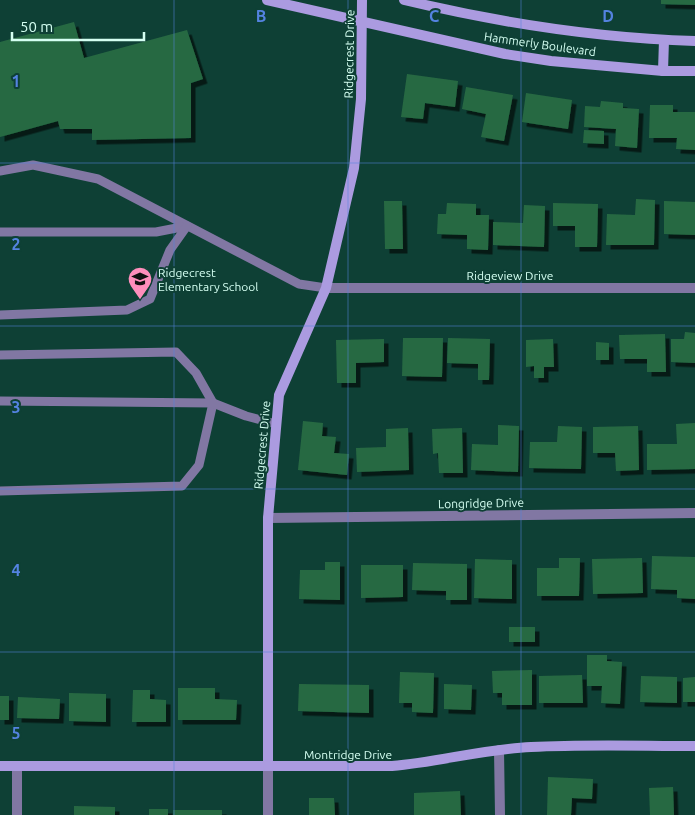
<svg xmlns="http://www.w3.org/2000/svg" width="695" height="815" font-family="Ubuntu,sans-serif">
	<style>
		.building { fill: #276942; filter: url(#shadow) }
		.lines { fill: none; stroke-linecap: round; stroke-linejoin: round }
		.lane { stroke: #8177a3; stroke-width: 9 }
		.street { stroke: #8177a3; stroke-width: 10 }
		.secondary { stroke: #ab9be0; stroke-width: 10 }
		.grid { fill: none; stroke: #5483e0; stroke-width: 1; stroke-opacity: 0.55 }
		.labels { text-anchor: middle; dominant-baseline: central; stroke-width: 4; stroke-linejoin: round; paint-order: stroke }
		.street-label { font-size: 12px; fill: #d5fff2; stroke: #0e4035 }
		.poi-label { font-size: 12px; fill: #d5fff2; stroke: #0e4035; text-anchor: start }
		.grid-label { font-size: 16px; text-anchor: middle; font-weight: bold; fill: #5483e0; stroke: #0e4035; stroke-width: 4; stroke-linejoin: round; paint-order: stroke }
	</style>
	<defs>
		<filter id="shadow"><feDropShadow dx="4.5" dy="4.5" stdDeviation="0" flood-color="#0009"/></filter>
	</defs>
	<rect width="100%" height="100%" fill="#0e4035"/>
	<g class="building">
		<polygon points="661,0 695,0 695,5 661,4"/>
		<polygon points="74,22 84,58 187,30 203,79 191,83 191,138 92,140 92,129 60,129 58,121 0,137 0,42"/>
		<polygon points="407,74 458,81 455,107 425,103 423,119 401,117"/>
		<polygon points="466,87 513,95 504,141 481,137 486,114 462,109"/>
		<polygon points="526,93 572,100 568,129 522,122"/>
		<polygon points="601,101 623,103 623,108 639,109 637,148 615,146 616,129 584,127 585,106 600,107"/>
		<polygon points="650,105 673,105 673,112 695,112 695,150 676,149 677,138 649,138"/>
		<polygon points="584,130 604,131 604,144 583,143"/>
		<polygon points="636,199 655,200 654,245 606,245 607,214 635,215"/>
		<polygon points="384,201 402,201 403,249 385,249"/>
		<polygon points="664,201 695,202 695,235 664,234"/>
		<polygon points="447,203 476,204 476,215 489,215 488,250 467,249 467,235 437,234 438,214 446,214"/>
		<polygon points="553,203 598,204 597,247 575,247 575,226 553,226"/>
		<polygon points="524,205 545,206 544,247 493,245 493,222 523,223"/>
		<polygon points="685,332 695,333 695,363 671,362 671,339 684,339"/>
		<polygon points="665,334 666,372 647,372 647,359 620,359 619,335"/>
		<polygon points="403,338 443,338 442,377 402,376"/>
		<polygon points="448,338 490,339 489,380 478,380 478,364 447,363"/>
		<polygon points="384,339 384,362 356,363 356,383 337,383 336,340"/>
		<polygon points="553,339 554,367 544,367 544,378 534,378 534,366 526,367 526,340"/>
		<polygon points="596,342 609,343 609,360 596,360"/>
		<polygon points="303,421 323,423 322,436 336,437 334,453 349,454 347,475 298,470"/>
		<polygon points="695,423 695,469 647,470 647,444 677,444 676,424"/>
		<polygon points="498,425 519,426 518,472 471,470 472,444 498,445"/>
		<polygon points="558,426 582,427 581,469 529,468 530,442 557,442"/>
		<polygon points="638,426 639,470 616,471 615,453 593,453 593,427"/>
		<polygon points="408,428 409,470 357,472 356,448 386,447 386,429"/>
		<polygon points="462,428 463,473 439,473 438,453 433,454 432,429"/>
		<polygon points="652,556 695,557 695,599 677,598 677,590 651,589"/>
		<polygon points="559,558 580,558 579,596 537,596 537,568 559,568"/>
		<polygon points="642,558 643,593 593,594 592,559"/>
		<polygon points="475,559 512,560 512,599 474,598"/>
		<polygon points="325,562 340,562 340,600 299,599 300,570 325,570"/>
		<polygon points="413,563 467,564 467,600 446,600 446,591 412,590"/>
		<polygon points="361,565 403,565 403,597 361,598"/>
		<rect x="509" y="627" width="26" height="15"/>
		<polygon points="587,655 607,655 607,661 622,662 620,704 601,703 602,686 587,686"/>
		<polygon points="532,670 532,705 502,705 502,693 493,693 492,671"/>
		<polygon points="400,672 434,673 433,713 412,712 412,703 399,703"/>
		<polygon points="582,675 583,703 539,703 539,676"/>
		<polygon points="641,676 677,677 677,703 640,702"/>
		<polygon points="695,677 695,702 683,702 683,678"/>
		<polygon points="299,684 369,685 369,713 298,711"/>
		<polygon points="444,684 472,685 471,710 444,709"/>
		<polygon points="178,688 215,688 215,699 237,700 236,720 178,720"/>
		<polygon points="133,690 150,690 150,699 166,700 166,722 132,722"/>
		<polygon points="69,693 106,694 106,722 69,721"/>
		<rect x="0" y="696" width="9" height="24"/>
		<polygon points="18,697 60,699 59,719 17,718"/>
		<polygon points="548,777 593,779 592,799 572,798 571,815 547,815"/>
		<polygon points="673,787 674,815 650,815 649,788"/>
		<polygon points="460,791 461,815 414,815 414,793"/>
		<polygon points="309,798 334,798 335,815 309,815"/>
		<polygon points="74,806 115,807 115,815 74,815"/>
		<rect x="149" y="809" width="19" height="6"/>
		<rect x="173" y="810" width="49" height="5"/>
	</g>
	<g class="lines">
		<g class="lane">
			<polyline points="0,171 33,165 98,179 299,284 326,288"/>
			<polyline points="0,232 156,232 187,226"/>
			<polyline points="0,315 127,310 150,299 170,250 187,226"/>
			<polyline points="0,355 176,352 196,373 213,403 199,465 182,486 0,491"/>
			<polyline points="0,401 213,403 246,416 276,424"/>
		</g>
		<g class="street">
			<polyline points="326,288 695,288"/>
			<polyline points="268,518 695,513"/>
			<polyline points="499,750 500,815"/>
			<polyline points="268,766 268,815"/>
			<polyline points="17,815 17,766"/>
		</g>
		<g class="secondary">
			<polyline points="267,0 505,54 551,61 663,71 695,71"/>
			<path d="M404 0C500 23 597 38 695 41"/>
			<polyline points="663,71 664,40"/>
			<path d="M0 766H392C439 762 484 749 531 747 586 744 641 746 695 746"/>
			<polyline points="268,766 268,518 279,395 326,288 354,168 361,99 362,0"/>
		</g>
	</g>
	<path class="grid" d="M174 0V815M348 0V815M521 0V815M0 163H695M0 326H695M0 489H695M0 652H695"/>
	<defs>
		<symbol id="school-pin" viewBox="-11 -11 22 30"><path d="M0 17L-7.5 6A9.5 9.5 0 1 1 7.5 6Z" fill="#fe8ebc" stroke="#0e4035"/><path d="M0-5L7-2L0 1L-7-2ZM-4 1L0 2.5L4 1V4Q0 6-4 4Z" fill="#111"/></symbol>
	</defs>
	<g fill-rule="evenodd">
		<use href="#school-pin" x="126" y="265" width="28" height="38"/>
	</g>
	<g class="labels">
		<g class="street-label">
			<text transform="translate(540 44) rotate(8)">Hammerly Boulevard</text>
			<text transform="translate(349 54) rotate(-89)">Ridgecrest Drive</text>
			<text x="510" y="275">Ridgeview Drive</text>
			<text transform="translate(262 445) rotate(-85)">Ridgecrest Drive</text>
			<text transform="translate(481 503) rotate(-1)">Longridge Drive</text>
			<text x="348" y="754">Montridge Drive</text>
		</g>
		<g class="poi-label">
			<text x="158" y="272">Ridgecrest<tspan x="158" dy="14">Elementary School</tspan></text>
		</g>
	</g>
	<g class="grid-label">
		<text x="261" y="22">B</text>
		<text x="434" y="22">C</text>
		<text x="608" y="22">D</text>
		<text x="16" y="87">1</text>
		<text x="16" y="250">2</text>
		<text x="16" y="413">3</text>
		<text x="16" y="576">4</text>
		<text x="16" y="739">5</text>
	</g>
	<path d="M12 32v8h132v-8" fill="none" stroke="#d5fff2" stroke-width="2.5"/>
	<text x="20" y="32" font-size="15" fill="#d5fff2" stroke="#0e4035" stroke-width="4" paint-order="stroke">50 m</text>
</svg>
